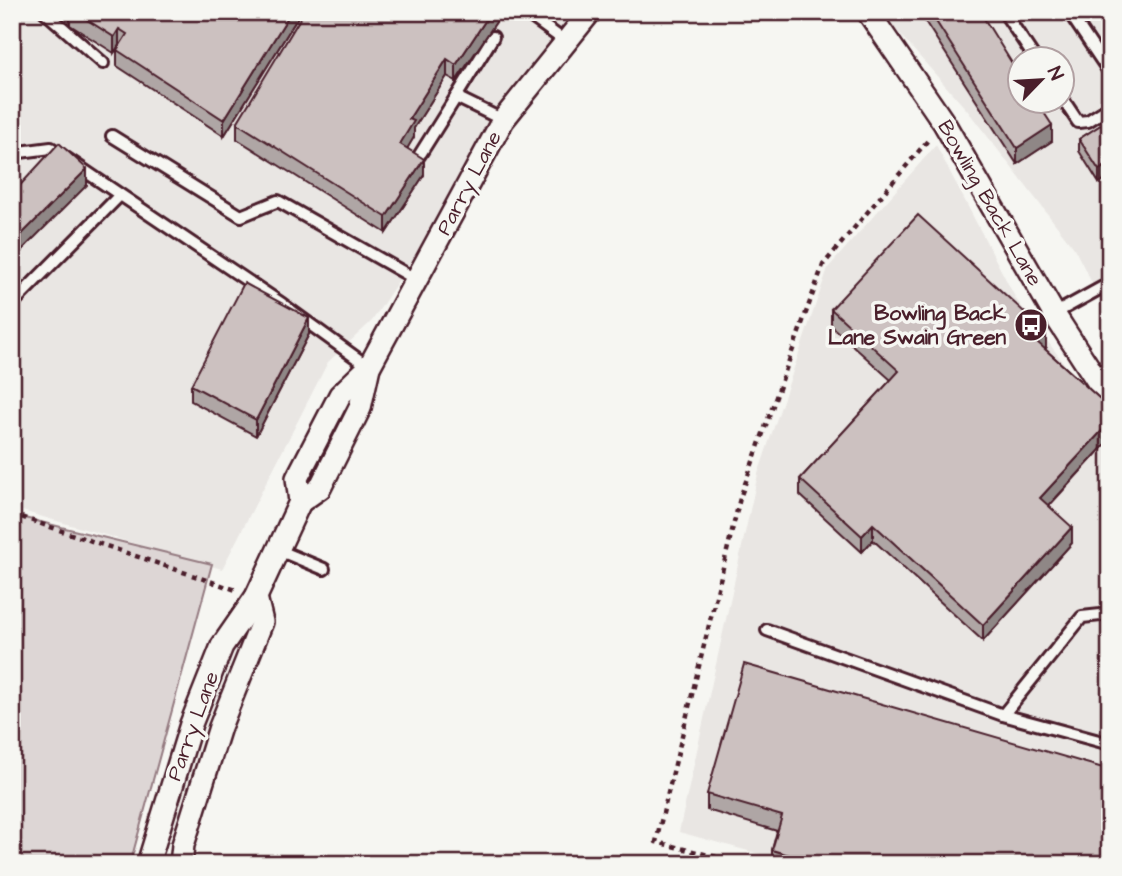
<svg xmlns="http://www.w3.org/2000/svg" width="1122" height="876" font-family="'Architects Daughter',sans-serif">
	<style>
		.built { fill: #e9e6e3; fill-rule: evenodd }
		.green { fill: #ddd6d5; stroke: #947a80; stroke-width: 2 }
		.lines { fill: none; stroke-linecap: round; stroke-linejoin: round }
		.service-casing { stroke: #4a1f2b; stroke-width: 16 }
		.minor-casing { stroke: #4a1f2b; stroke-width: 26 }
		.path { stroke: #4a1f2b; stroke-width: 4.5; stroke-dasharray: 5 5; stroke-linecap: butt }
		.service { stroke: #f6f6f2; stroke-width: 10 }
		.minor { stroke: #f6f6f2; stroke-width: 21 }
		.wall { fill: #afa6a5; stroke: #4a1f2b; stroke-width: 2 }
		.shaded-wall { fill: #8f8786; stroke: #4a1f2b; stroke-width: 2 }
		.building { fill: #ccc1c0; stroke: #4a1f2b; stroke-width: 2 }
		.labels { text-anchor: middle; dominant-baseline: central; stroke-width: 7; stroke-linejoin: round; paint-order: stroke }
		.street-label { font-size: 21px; fill: #4a1f2b; stroke: #f6f6f2 }
		.poi-label { font-size: 21px; font-weight: bold; fill: #4a1f2b; stroke: #f6f6f2; text-anchor: end }
	</style>
	<rect width="100%" height="100%" fill="#f6f6f2"/>
	<filter id="ink" filterUnits="userSpaceOnUse"><feTurbulence type="fractalNoise" baseFrequency=".0143" numOctaves="2"/><feDisplacementMap in="SourceGraphic" scale="14" xChannelSelector="R" yChannelSelector="G"/><feConvolveMatrix kernelMatrix="1 2 1 2 8 2 1 2 1" color-interpolation-filters="sRGB"/></filter>
	<g filter="url(#ink)">
		<g class="built">
			<polygon points="12,12 590,12 503,120 372,321 328,362 222,569 12,508"/>
			<path d="M880 12H1110V318L1074 248 967 110ZM1020 60H1062V102H1020Z"/>
			<polygon points="936,145 1016,299 1110,425 1110,864 796,864 679,832 758,474 828,268"/>
		</g>
		<polygon class="green" points="12,515 212,564 130,864 12,864"/>
		<g class="lines">
			<defs>
				<g id="service">
					<polyline points="45,12 103,63"/>
					<polyline points="525,12 566,42"/>
					<polyline points="1004,12 1036,60"/>
					<polyline points="1069,12 1110,73"/>
					<polyline points="493,37 456,97 503,120"/>
					<polyline points="1062,98 1078,122 1088,121 1110,107"/>
					<polyline points="112,136 241,216 278,201 417,280"/>
					<polyline points="12,153 51,148 282,304 369,367"/>
					<polyline points="419,156 456,97"/>
					<polyline points="12,304 120,195"/>
					<polyline points="1054,314 1110,283"/>
					<polyline points="278,550 324,569"/>
					<polyline points="767,630 1003,715 1082,617 1110,614"/>
					<polyline points="1003,715 1110,744"/>
				</g>
				<g id="minor">
					<polyline points="868,12 944,123 1054,314 1102,388 1110,396"/>
					<polyline points="300,502 320,488 360,408 369,367 503,120 590,12"/>
					<polyline points="148,864 191,724 222,646 256,597 300,502 297,478 340,395 369,367"/>
					<polyline points="181,864 183,845 220,727 262,622 256,597"/>
				</g>
			</defs>
			<use href="#service" class="service-casing"/>
			<use href="#minor" class="minor-casing"/>
			<g class="path">
				<polyline points="12,514 236,590"/>
				<polyline points="745,864 656,842 740,498 823,265 929,139"/>
			</g>
			<use href="#service" class="service"/>
			<use href="#minor" class="minor"/>
		</g>
		<g class="wall">
			<polygon points="70,12 301,12 224,136 117,66 117,50 119,46 114,53 70,25"/>
			<polygon points="496,12 496,22 456,81 447,76 414,128 414,137 407,148 424,175 386,233 237,139 237,123"/>
			<polygon points="919,12 980,12 1052,141 1017,164"/>
			<polygon points="1104,12 1110,12 1110,21"/>
			<polygon points="1110,119 1110,176 1099,183 1079,151 1079,139"/>
			<polygon points="831,309 1046,348 1045,349 1110,408 1110,439 1049,506 1072,543 983,641 873,540 862,552 800,495 800,479 891,380 831,326"/>
			<polygon points="309,334 256,436 191,401 191,385"/>
			<polygon points="707,794 1110,864 772,864 772,850 777,831 707,810"/>
		</g>
		<g class="shaded-wall">
			<polygon points="291,12 301,12 224,136 224,120"/>
			<polygon points="491,12 496,12 496,22 456,81 456,65"/>
			<polygon points="119,29 119,45 114,53 114,37"/>
			<polygon points="447,59 447,76 414,128 414,137 400,161 400,144 409,119"/>
			<polygon points="1052,125 1052,141 1017,164 1017,148"/>
			<polygon points="424,159 424,175 386,233 386,217"/>
			<polygon points="1110,163 1110,176 1099,183 1099,170"/>
			<polygon points="87,169 87,185 12,260 12,244"/>
			<polygon points="309,318 309,334 256,436 256,420"/>
			<polygon points="1046,332 1046,348 1037,358 1037,342"/>
			<polygon points="1110,422 1110,439 1040,515 1040,498"/>
			<polygon points="873,524 873,540 862,552 862,536"/>
			<polygon points="1072,527 1072,543 983,641 983,625"/>
		</g>
		<g class="building">
			<polygon points="75,12 291,12 224,120 117,50 127,34 119,29 114,37"/>
			<polygon points="304,12 491,12 456,65 447,59 409,119 414,121 400,144 424,159 386,217 237,123"/>
			<polygon points="930,12 980,12 1020,76 1020,102 1037,102 1052,125 1017,148"/>
			<polygon points="1110,119 1110,163 1099,170 1079,139"/>
			<polygon points="59,143 87,169 12,244 12,194"/>
			<polygon points="918,215 1046,332 1037,342 1110,408 1110,422 1040,498 1072,527 983,625 873,524 862,536 800,479 899,371 831,309"/>
			<polygon points="244,283 309,318 256,420 191,385"/>
			<polygon points="744,664 1110,770 1110,864 820,864 772,850 782,816 707,794"/>
		</g>
	</g>
	<defs>
		<symbol id="bus-disc" viewBox="-11 -11 22 22"><circle r="9.5" fill="#4a1f2b" stroke="#f6f6f2"/><path d="M-5-6H5V4H4V6H2V4H-2V6H-4V4H-5ZM-3.5-4V0h7V-4ZM-3.5 1.2v1.5H-2V1.2ZM2 1.2v1.5H3.5V1.2Z" fill="#fff"/></symbol>
	</defs>
	<g fill-rule="evenodd">
		<use href="#bus-disc" x="1012" y="306" width="38" height="38"/>
	</g>
	<g class="labels">
		<g class="street-label">
			<text transform="translate(469 183) rotate(-62)">Parry Lane</text>
			<text transform="translate(990 203) rotate(60)">Bowling Back Lane</text>
			<text transform="translate(193 726) rotate(-70)">Parry Lane</text>
		</g>
		<g class="poi-label">
			<text x="1006" y="313">Bowling Back<tspan x="1006" dy="24">Lane Swain Green</tspan></text>
		</g>
	</g>
	<rect width="1122" height="876" fill="none" stroke="#f6f6f2" stroke-width="42"/>
	<rect x="21" y="21" width="1080" height="834" fill="none" stroke="#4a1f2b" stroke-width="2.5" filter="url(#ink)"/>
	<g transform="translate(1041 80) rotate(65)"><circle r="33" fill="#f6f6f2" stroke="#b1a0a2" stroke-width="2"/>
	<path d="M0-5L12 26L0 18L-12 26Z" fill="#4a1f2b"/>
	<text y="-10" font-size="19" font-weight="bold" text-anchor="middle" fill="#4a1f2b">N</text>
	</g>
</svg>
